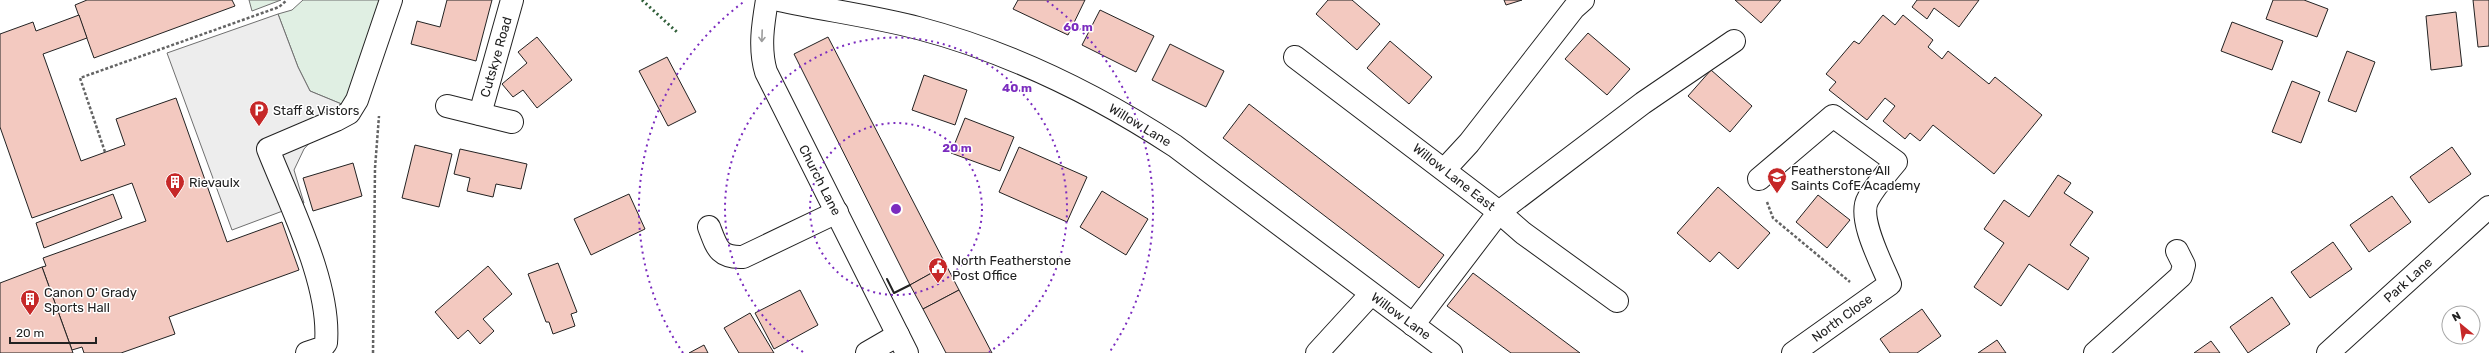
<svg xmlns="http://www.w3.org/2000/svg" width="2489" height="353" font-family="Rubik,sans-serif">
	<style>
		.green { fill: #e0efe3; stroke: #6f6f6f }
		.parking { fill: #ededed; stroke: #6f6f6f }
		.building { fill: #f3c9c0; stroke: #222 }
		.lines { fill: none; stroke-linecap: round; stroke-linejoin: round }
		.minor-casing { stroke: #222; stroke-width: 24 }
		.major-casing { stroke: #222; stroke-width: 24 }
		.path { stroke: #646464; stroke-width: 2.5; stroke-dasharray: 3 2; stroke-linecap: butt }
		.minor { stroke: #fff; stroke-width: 22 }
		.major { stroke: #fff; stroke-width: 22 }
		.hedge { stroke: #2f5e38; stroke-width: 3; stroke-dasharray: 2 3; stroke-linecap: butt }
		.wall { stroke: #222; stroke-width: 2 }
		.oneway { stroke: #9c9c9c }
		.ring { fill: none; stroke: #7b2cbf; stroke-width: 2; stroke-dasharray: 2 4 }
		.labels { text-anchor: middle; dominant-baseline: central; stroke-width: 3; stroke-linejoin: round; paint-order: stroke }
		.street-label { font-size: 13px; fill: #222; stroke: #fff }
		.poi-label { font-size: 13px; fill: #222; stroke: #fff; text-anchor: start }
		.centre { fill: #7b2cbf; stroke: #fff; stroke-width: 2 }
		.ring-label { font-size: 12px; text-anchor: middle; font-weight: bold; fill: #7b2cbf; stroke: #fff; stroke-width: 3; stroke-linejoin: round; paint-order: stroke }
	</style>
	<rect width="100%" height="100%" fill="#fff"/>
	<g class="green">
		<polygon points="249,0 281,0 252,11"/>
		<polygon points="303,0 387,0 344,105 310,91 298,67 278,14 292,10"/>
	</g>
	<polygon class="parking" points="278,14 298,67 310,91 344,105 304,149 294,170 304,203 232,230 167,53"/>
	<g class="building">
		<polygon points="232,0 235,6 94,58 75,5 87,0"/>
		<polygon points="447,0 492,0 476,61 411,44 417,21 440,27"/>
		<polygon points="1018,0 1085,0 1068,35 1013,9"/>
		<polygon points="1328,0 1352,0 1380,24 1357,50 1316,14"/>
		<polygon points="1504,0 1522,0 1506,5"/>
		<polygon points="1735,0 1781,0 1761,23"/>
		<polygon points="1917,0 1979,0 1959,27 1934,8 1927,19 1912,7"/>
		<polygon points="2273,0 2304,0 2328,9 2317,37 2266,19"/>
		<polygon points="2473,0 2489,0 2489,46 2478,47"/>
		<polygon points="1100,10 1154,36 1136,72 1082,45"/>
		<polygon points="2456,12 2462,66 2431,70 2426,16"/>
		<polygon points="79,15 87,38 43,54 81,161 125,145 116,119 176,98 227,242 282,222 299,270 169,317 175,334 121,353 84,353 82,347 72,350 42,267 46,266 43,258 146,221 132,183 32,218 0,127 0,34 33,22 36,31"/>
		<polygon points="1883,15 1895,25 1903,15 1933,40 1928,47 1942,59 1948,51 1989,84 1995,77 2042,115 1994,174 1933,125 1920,141 1910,133 1905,139 1883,121 1895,106 1885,98 1867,120 1829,90 1836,82 1826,74 1854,41 1859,44"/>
		<polygon points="2232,22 2283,41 2272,70 2221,51"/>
		<polygon points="1588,33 1630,69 1607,95 1565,59"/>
		<polygon points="537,37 572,80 537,108 523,90 513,97 502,84 527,63 518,52"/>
		<polygon points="828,37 946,265 910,285 794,54"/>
		<polygon points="1390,41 1432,77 1409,104 1367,68"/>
		<polygon points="1170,44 1224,71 1206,107 1152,80"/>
		<polygon points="2347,51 2375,62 2356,112 2328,101"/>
		<polygon points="667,57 696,112 668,126 639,71"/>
		<polygon points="1711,70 1752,106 1730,132 1688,96"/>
		<polygon points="924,75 967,90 955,125 912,110"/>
		<polygon points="2292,81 2320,92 2301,143 2272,132"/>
		<polygon points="1249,104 1444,255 1419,288 1223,138"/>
		<polygon points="965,118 1014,137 1000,171 951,153"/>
		<polygon points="415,145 452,154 439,207 402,198"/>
		<polygon points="1019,147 1087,177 1067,222 999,192"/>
		<polygon points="2452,147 2471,174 2429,203 2410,177"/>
		<polygon points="460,149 527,164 521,189 496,184 493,197 467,191 470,178 454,174"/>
		<polygon points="353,163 362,196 313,211 303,178"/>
		<polygon points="2058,175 2071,183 2064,193 2093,212 2070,245 2089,258 2068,290 2029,264 2001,306 1974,287 2004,243 1984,229 2004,200 2029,217"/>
		<polygon points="1718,187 1770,233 1738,269 1719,252 1710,262 1677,233"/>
		<polygon points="1102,191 1148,219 1126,255 1080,227"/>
		<polygon points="113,194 122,218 44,248 36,223"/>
		<polygon points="629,194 645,229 591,255 574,219"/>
		<polygon points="1818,195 1850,220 1827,248 1796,222"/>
		<polygon points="2392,196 2411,222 2369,252 2350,225"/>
		<polygon points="2333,242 2352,269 2310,298 2291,272"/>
		<polygon points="558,263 577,312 571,314 575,326 553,334 549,322 546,322 528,274"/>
		<polygon points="946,265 959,290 923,309 910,285"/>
		<polygon points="488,266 512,294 483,319 494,331 480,344 468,330 458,339 435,312"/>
		<polygon points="42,267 73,353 0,353 0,283"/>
		<polygon points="1473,273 1580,353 1511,353 1447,306"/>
		<polygon points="800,290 818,325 774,349 755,313"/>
		<polygon points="959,290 992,353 946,353 923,309"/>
		<polygon points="2272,297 2290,324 2248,353 2230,327"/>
		<polygon points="1922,309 1941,336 1917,353 1890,353 1880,339"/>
		<polygon points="750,313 774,353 739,353 724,328"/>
		<polygon points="1997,340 2006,353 1978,353"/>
		<polygon points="2211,341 2220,353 2194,353"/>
		<polygon points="704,345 708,353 689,353"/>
	</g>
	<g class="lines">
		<defs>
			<g id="minor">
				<path d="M767 0C763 24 759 48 766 72L907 353"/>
				<polyline points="1295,57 1499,212 1413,325"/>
				<polyline points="447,106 512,122"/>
				<polyline points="480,114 512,0"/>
				<polyline points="1445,169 1469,143 1574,8 1583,0"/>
				<path d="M1759 179 1833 116 1896 162C1887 173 1875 186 1868 199 1857 218 1882 264 1890 284L1793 353"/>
				<path d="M709 227C717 248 719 258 743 257L837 212"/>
				<polyline points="1617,301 1523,233 1499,212 1643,103 1734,41"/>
				<path d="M307 353 322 348 326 343C331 284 290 205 268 149L336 120 349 113 357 100 391 0"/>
				<polyline points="867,353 898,335"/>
				<polyline points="1317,353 1371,294"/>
				<polyline points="2095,353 2181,276 2184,265 2177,251"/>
			</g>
			<g id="major">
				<path d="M779 0C825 10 872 16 918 28 1009 52 1097 95 1175 146L1451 353"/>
				<polyline points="2328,353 2489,207"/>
			</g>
		</defs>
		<use href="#minor" class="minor-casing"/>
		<use href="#major" class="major-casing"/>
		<g class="path">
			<polyline points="105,152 80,78 279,7 287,0"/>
			<polyline points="1767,202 1773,218 1850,282"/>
			<polyline points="373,353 375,168 379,116"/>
		</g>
		<use href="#minor" class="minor"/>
		<use href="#major" class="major"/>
		<polyline class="hedge" points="642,0 678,33"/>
		<polyline class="wall" points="887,279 894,293 910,285"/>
	</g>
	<defs><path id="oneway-shaft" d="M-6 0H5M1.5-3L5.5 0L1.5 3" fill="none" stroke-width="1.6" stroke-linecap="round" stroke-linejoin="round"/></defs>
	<use class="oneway" href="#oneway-shaft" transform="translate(762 36) rotate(92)"/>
	<g class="ring">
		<circle cx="896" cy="209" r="86"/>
		<path d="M803 352A171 171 0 1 1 989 352"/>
		<path d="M683 353A257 257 0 0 1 745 1M1047 1A257 257 0 0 1 1109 353"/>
	</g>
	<defs>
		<symbol id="parking-pin" viewBox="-11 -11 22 30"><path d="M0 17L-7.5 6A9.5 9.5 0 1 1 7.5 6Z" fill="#c62828" stroke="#fff"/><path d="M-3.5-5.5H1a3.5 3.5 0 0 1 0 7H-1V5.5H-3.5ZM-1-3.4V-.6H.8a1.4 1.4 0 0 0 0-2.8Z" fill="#fff"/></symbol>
		<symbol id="school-pin" viewBox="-11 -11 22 30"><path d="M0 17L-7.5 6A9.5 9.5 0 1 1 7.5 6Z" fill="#c62828" stroke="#fff"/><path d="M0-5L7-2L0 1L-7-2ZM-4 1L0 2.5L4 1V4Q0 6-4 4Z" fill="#fff"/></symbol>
		<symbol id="building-pin" viewBox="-11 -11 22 30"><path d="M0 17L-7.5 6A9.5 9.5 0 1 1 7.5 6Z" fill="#c62828" stroke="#fff"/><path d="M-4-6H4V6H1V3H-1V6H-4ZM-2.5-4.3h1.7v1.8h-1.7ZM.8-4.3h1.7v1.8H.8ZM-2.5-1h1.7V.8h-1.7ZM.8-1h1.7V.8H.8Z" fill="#fff"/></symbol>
		<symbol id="civic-pin" viewBox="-11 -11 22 30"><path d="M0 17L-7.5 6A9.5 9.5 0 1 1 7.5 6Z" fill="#c62828" stroke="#fff"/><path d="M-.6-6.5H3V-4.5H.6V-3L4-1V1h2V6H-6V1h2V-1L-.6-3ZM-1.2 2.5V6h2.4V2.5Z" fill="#fff"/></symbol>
	</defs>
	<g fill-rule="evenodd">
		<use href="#parking-pin" x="248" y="99" width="22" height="30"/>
		<use href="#school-pin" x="1766" y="166" width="22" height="30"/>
		<use href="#building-pin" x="164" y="171" width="22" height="30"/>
		<use href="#civic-pin" x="927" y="256" width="22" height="30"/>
		<use href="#building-pin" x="19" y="288" width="22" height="30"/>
	</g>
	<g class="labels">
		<g class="street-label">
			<text transform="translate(496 57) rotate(-74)">Cutskye Road</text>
			<text transform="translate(1140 125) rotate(31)">Willow Lane</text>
			<text transform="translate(1454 177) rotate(38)">Willow Lane East</text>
			<text transform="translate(820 180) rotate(63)">Church Lane</text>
			<text transform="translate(2408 280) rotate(-42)">Park Lane</text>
			<text transform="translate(1401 316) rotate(36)">Willow Lane</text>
			<text transform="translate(1842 318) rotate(-36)">North Close</text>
		</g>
		<g class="poi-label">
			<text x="273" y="110">Staff &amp; Vistors</text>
			<text x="1791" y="170">Featherstone All<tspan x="1791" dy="15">Saints CofE Academy</tspan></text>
			<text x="189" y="182">Rievaulx</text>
			<text x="952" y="260">North Featherstone<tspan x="952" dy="15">Post Office</tspan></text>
			<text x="44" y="292">Canon O' Grady<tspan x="44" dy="15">Sports Hall</tspan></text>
		</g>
	</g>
	<circle cx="896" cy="209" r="6" class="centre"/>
	<g class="ring-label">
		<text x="1078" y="31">60 m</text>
		<text x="1017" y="92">40 m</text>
		<text x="957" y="152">20 m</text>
	</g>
	<g transform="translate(2461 325) rotate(331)"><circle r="19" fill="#ffffff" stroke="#a7a7a7"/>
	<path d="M0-3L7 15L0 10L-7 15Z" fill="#c62828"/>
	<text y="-6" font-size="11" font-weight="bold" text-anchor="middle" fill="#222222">N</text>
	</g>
	<path d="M10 337v6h86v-6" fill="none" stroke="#222222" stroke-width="2"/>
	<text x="16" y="337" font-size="12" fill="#222222" stroke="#ffffff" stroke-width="3" paint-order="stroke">20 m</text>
</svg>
